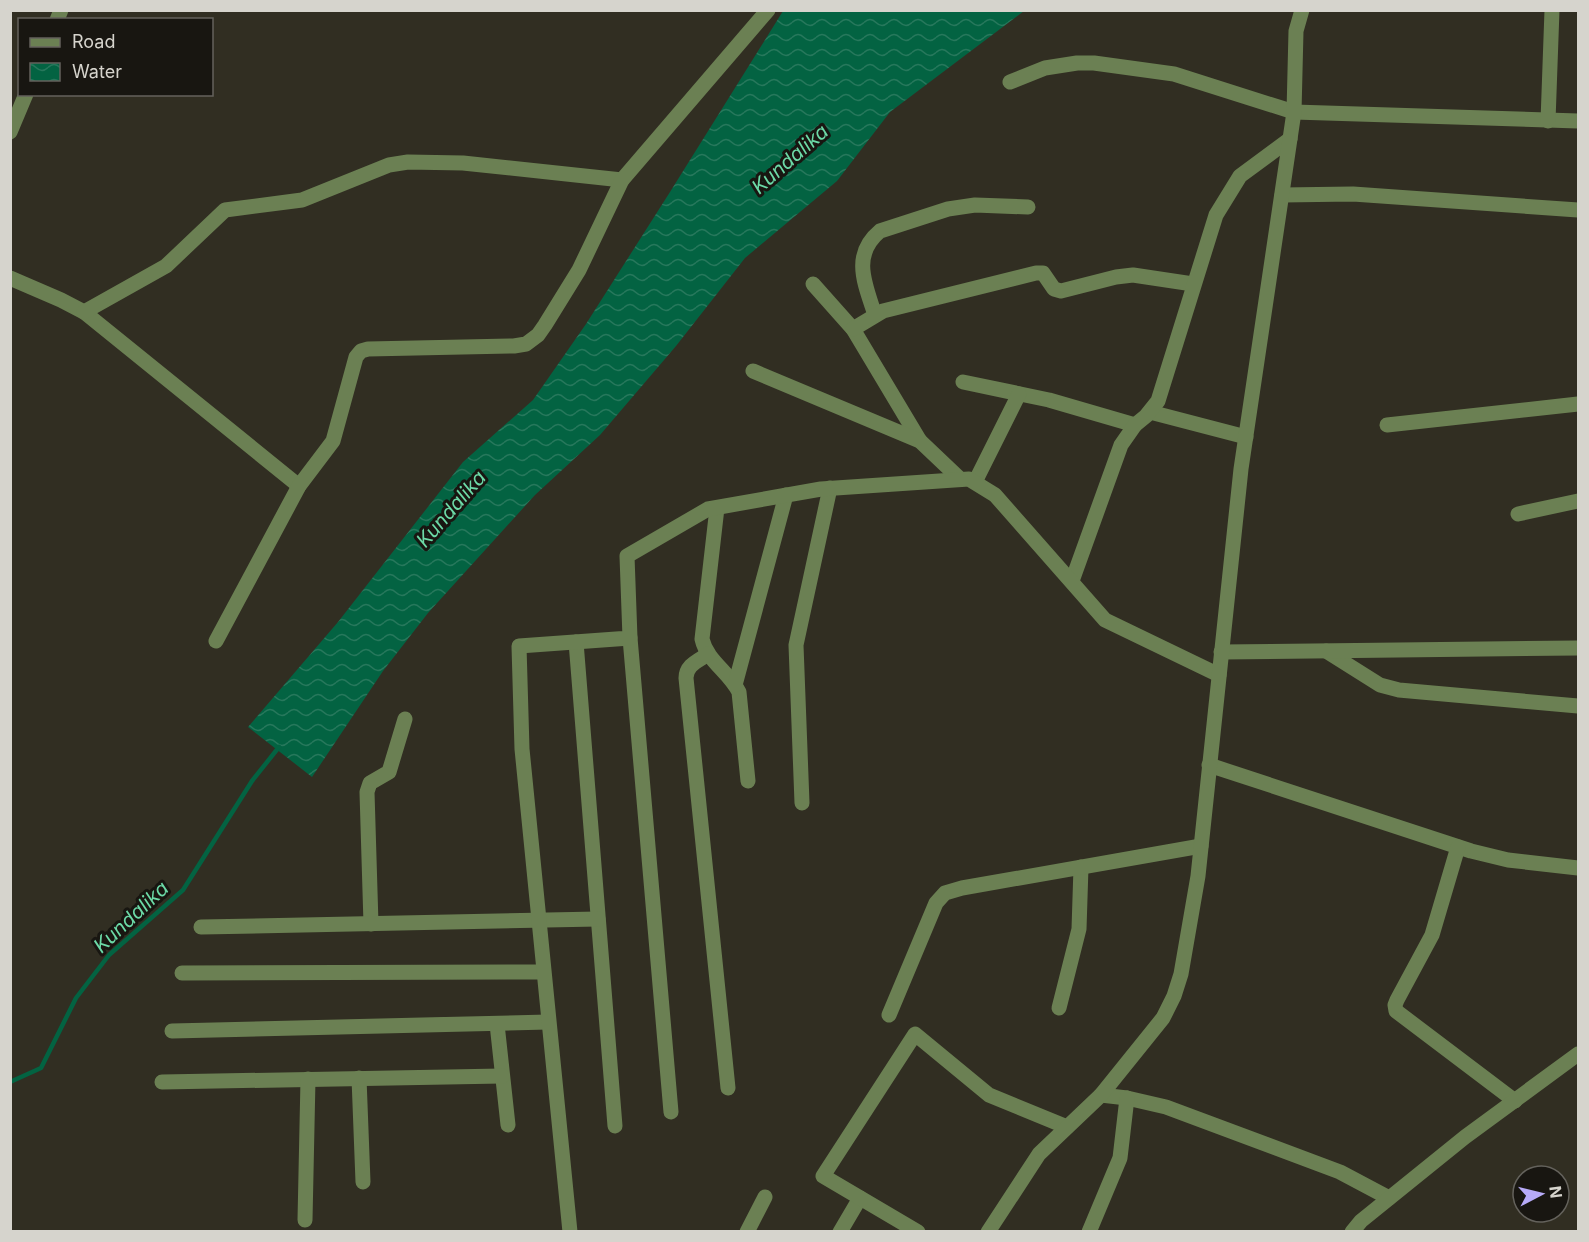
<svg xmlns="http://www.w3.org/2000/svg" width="1589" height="1242" font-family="Inter,sans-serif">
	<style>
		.water { fill: url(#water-waves) }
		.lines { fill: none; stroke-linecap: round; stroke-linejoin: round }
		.stream { stroke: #036342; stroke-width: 4.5 }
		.minor { stroke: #6b8053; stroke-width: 15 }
		.labels { text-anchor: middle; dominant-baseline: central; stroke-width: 6; stroke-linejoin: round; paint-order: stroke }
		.water-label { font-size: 20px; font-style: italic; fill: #6cdaa7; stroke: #181611 }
	</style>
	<defs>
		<pattern id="water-waves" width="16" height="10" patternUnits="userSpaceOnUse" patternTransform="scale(1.5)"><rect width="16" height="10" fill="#036342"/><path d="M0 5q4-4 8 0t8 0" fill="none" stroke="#27785c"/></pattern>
	</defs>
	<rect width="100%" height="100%" fill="#312e22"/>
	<polygon class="water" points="783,11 1024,11 890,112 837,181 745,258 676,346 600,435 535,495 428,613 383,671 312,777 248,727 338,622 463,462 533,400 586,324 670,192"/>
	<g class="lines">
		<polyline class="stream" points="10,1082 41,1068 76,998 109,955 183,890 252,781 279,747"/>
		<g class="minor">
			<polyline points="57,20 61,10"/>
			<polyline points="1010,82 1045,68 1077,63 1094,63 1174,74 1294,112 1578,121"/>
			<polyline points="1548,121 1552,10"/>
			<polyline points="10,132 26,94"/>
			<polyline points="1282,195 1353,194 1578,210"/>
			<polyline points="10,278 61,300 84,312 299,486"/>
			<polyline points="813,284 853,329 920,441"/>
			<polyline points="84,312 166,266 225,210 302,200 389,165 408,162 463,163 622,180"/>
			<path d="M875 315C865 284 851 255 880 231L948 209 975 205 1028 207"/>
			<polyline points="853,329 883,311 1036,273 1043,273 1054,289 1061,291 1116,277 1133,275 1193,284"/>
			<polyline points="753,371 920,441 960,479"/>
			<polyline points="963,382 1049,400 1135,425"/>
			<polyline points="1150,412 1246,437"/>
			<polyline points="1387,425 1578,404"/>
			<polyline points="975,482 1019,394"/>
			<path d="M717 508 702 639C707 661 729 672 739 692L748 781"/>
			<polyline points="1518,514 1578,501"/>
			<polyline points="1072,581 1121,445 1135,425 1146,416 1158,401 1216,215 1240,176 1290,139"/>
			<polyline points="630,638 671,1112"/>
			<polyline points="216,641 299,486 333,441 356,357 361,351 368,349 514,346 526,344 538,335 545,325 579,270 622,180 768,10"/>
			<polyline points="576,642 615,1126"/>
			<polyline points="1326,651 1380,685 1399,690 1578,706"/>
			<polyline points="1221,652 1578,648"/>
			<path d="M708 654C698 661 686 665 686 678L728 1088"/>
			<polyline points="735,685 786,495"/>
			<polyline points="1209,765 1471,851 1508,860 1578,868"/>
			<polyline points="802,803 796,645 830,488"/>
			<polyline points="1458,847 1432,935 1397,1000 1395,1005 1396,1011 1515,1101"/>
			<polyline points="371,924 367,792 370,783 389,772 405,719"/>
			<polyline points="201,927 598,919"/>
			<polyline points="182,973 543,972"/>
			<polyline points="1059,1008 1079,929 1081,867"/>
			<polyline points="889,1015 936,903 945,893 962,888 1201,846"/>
			<polyline points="497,1024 508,1125"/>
			<polyline points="172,1031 548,1022"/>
			<polyline points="359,1078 363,1182"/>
			<polyline points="162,1082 502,1076"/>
			<polyline points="1101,1095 1127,1098 1166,1107 1340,1172 1389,1198"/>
			<polyline points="305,1220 308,1079"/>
			<polyline points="570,1232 522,749 519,646 630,638 627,556 708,509 821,489 969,479 995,495 1105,620 1219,675"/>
			<polyline points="747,1232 765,1197"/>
			<polyline points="840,1232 860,1198"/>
			<polyline points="918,1232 823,1176 915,1034 989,1095 1067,1127"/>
			<polyline points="988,1232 1039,1154 1101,1095 1163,1018 1174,996 1181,974 1198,876 1241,469 1294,112 1296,31 1302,10"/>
			<polyline points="1089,1232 1120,1158 1127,1098"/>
			<polyline points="1352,1232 1361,1221 1465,1137 1578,1054"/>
		</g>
	</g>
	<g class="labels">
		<g class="water-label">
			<text transform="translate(790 159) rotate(-41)">Kundalika</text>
			<text transform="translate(451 509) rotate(-49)">Kundalika</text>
			<text transform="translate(131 917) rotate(-43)">Kundalika</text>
		</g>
	</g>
	<rect width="1589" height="1242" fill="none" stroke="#d6d4cd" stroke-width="24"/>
	<rect x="18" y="18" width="195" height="78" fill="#181611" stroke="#64625c" stroke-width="1.5"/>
	<rect x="30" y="38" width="30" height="9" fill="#6b8053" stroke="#64625c" stroke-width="1.5"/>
	<text x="72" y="48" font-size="18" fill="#d6d4cd">Road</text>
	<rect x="30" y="63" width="30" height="18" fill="url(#water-waves)" stroke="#64625c" stroke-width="1.5"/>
	<text x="72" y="78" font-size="18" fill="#d6d4cd">Water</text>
	<g transform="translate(1541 1194) rotate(83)"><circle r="28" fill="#181611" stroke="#64625c" stroke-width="1.5"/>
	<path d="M0-4.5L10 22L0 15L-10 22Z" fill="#b7abf8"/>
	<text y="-9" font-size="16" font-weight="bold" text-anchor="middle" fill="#d6d4cd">N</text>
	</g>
</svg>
